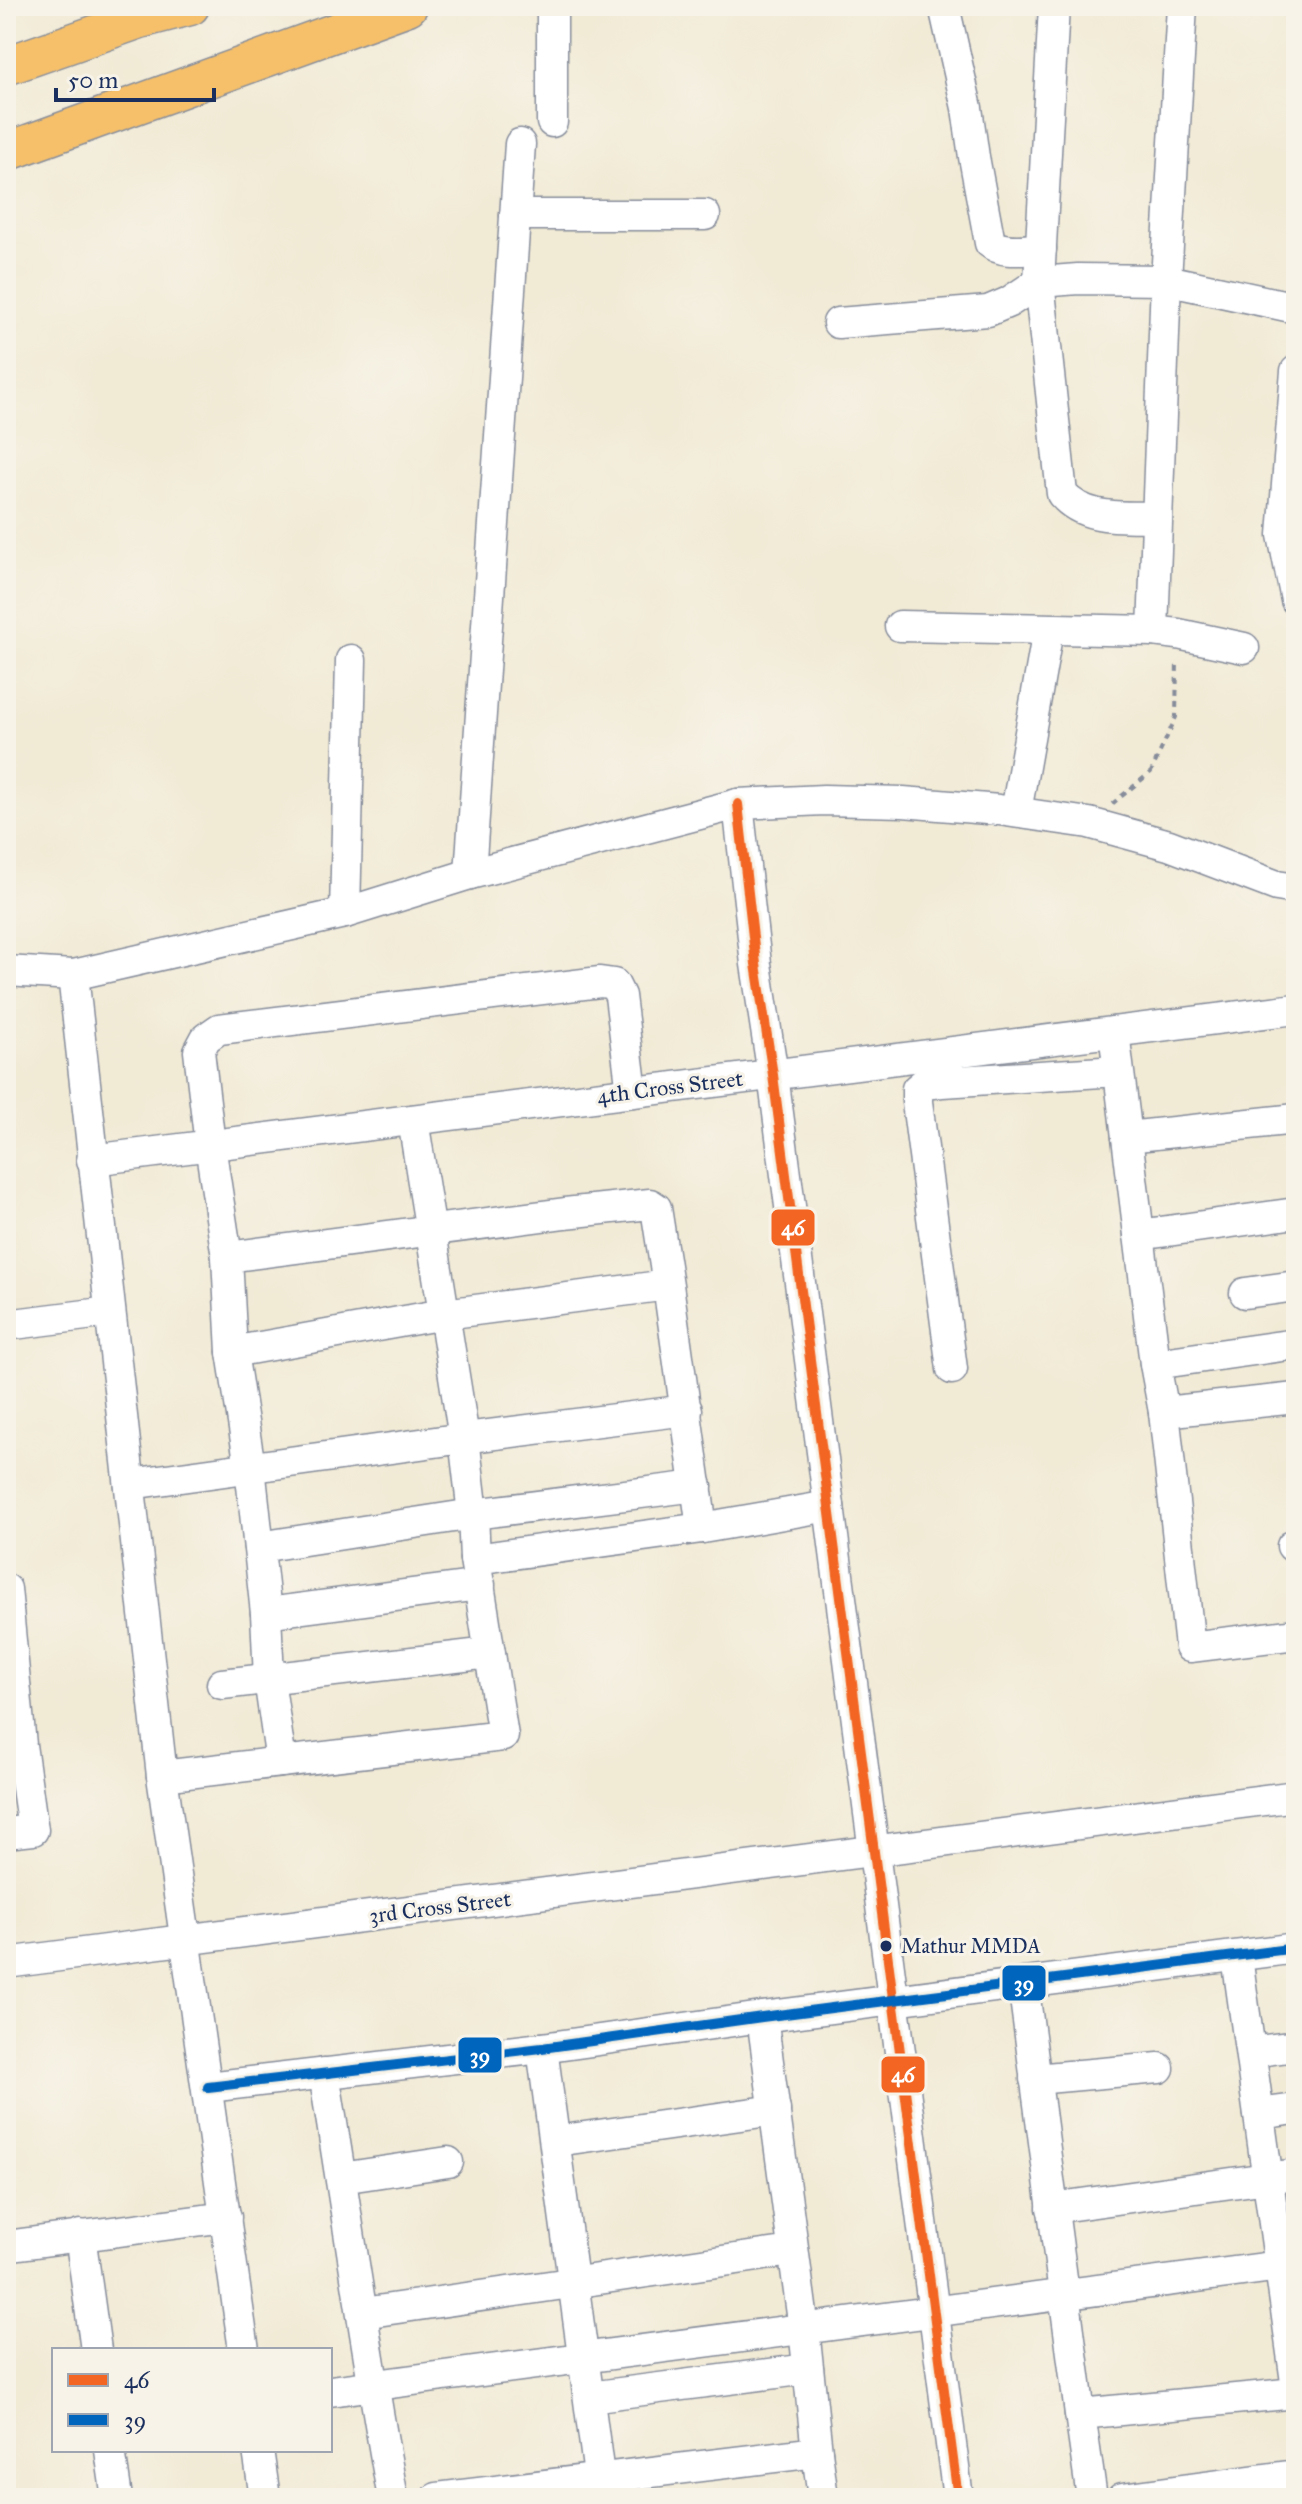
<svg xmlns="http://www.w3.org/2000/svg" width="1302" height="2504" font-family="'IM FELL Great Primer',serif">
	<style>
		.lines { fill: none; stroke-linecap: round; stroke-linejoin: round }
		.minor-casing { stroke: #868c9a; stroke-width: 33 }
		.major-casing { stroke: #868c9a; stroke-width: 41 }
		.path { stroke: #868c9a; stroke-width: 4; stroke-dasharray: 6 6; stroke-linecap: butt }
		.minor { stroke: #fff; stroke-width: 30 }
		.major { stroke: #f6c06b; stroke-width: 38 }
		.bus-1-casing { stroke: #f7f3e8; stroke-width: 16 }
		.bus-2-casing { stroke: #f7f3e8; stroke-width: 16 }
		.bus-1 { stroke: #f26522; stroke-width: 10 }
		.bus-2 { stroke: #0065bd; stroke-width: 10 }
		.bus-dot { fill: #1b2f5e; stroke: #f7f3e8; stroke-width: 3 }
		.labels { text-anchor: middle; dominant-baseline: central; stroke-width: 6; stroke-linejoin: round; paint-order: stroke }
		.bus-label { font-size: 20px; fill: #1b2f5e; stroke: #f7f3e8; text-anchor: start }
		.street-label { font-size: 22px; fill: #1b2f5e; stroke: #f7f3e8 }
		.line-badge { stroke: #f7f3e8; stroke-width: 3 }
		.badge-label { font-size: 22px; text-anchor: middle; font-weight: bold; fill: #fff }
	</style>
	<rect width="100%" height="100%" fill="#f7f3e8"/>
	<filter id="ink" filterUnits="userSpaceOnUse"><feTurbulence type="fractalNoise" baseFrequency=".0125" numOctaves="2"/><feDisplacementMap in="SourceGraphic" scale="16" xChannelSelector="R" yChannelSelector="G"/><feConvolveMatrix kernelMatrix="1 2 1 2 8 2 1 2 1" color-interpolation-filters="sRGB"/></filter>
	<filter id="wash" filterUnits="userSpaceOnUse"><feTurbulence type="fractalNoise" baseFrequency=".006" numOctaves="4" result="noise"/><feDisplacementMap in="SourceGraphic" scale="32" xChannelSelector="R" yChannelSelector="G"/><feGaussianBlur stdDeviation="1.8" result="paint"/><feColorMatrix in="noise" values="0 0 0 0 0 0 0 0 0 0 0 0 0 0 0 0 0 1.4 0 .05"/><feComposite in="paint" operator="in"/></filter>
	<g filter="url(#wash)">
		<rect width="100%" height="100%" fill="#f1ead5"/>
	</g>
	<g filter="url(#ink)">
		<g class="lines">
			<defs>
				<g id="minor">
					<polyline points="552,6 552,122"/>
					<path d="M944 6 967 108 974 157 990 243C1003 254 1025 249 1041 249"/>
					<path d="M1054 6 1039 282 1062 494C1085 521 1123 516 1156 517"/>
					<polyline points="515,215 705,215"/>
					<polyline points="838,323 988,311 1009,302 1039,282 1078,279 1166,280 1182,6"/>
					<polyline points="1296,371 1283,535 1296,600"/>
					<polyline points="900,626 1153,631 1178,634 1244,648"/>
					<polyline points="1153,631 1166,280 1296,308"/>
					<polyline points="738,804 756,964 773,1075 958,2498"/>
					<polyline points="1016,812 1048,630"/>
					<polyline points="470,874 520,144"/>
					<polyline points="345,913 351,660"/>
					<polyline points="6,971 73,975 345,913 470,874 738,804 824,800 903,802 999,810 1089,823 1169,845 1277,886 1296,889"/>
					<polyline points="73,975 162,1776 244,2350"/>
					<polyline points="1114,1032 1155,1364 1164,1412 1190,1647 1296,1634"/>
					<polyline points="413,1120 464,1438 473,1514 697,1486"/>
					<polyline points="1127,1137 1296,1119"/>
					<polyline points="92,1160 1296,1009"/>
					<polyline points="1139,1235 1296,1213"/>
					<polyline points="227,1257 210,1145 199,1051 206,1038 219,1029 600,982 614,984 620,996 632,1092"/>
					<polyline points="668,1285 656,1208 650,1204 565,1213 227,1257 232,1352 444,1314 668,1285 702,1528"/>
					<polyline points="1245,1293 1296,1286"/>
					<polyline points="6,1325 110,1312"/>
					<polyline points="232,1352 250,1467 266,1613 269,1679 281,1762"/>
					<polyline points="1155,1364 1296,1344"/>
					<polyline points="952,1369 917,1102 917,1089 923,1084 942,1082 1118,1071"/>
					<polyline points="1164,1412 1296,1398"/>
					<polyline points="130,1484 464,1438 687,1410"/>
					<polyline points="1292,1546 1296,1546"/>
					<polyline points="259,1547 473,1514 475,1559 702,1528 829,1506"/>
					<polyline points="6,1589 21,1745 33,1830 6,1833"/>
					<polyline points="266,1613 480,1585"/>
					<polyline points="222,1684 490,1653"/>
					<polyline points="162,1776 503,1736 475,1559"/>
					<polyline points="1237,1957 1296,2382"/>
					<polyline points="6,1963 1296,1796"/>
					<polyline points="1023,1983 1080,2414 1296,2393"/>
					<polyline points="542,2048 602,2498"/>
					<polyline points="1251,2052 1296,2046"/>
					<path d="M324 2073C347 2215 367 2357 393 2498"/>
					<polyline points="1035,2079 1159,2068"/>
					<polyline points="208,2087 542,2048 762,2017 1296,1948"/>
					<polyline points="1259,2114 1296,2109"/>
					<polyline points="556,2141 775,2110"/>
					<polyline points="341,2178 448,2162"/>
					<polyline points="1052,2208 1296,2174"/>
					<polyline points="80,2235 96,2350"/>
					<polyline points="13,2245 226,2217"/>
					<polyline points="363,2313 792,2251"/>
					<polyline points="330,2391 1296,2264"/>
					<polyline points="589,2397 808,2369"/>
					<polyline points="1080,2414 1092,2498"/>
					<polyline points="110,2450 117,2498"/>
					<polyline points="258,2450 265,2498"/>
					<polyline points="817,2452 823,2498"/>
					<polyline points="437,2498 817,2452 804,2329 762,2017"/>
					<polyline points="1122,2498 1296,2475"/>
				</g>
				<g id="major">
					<polyline points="6,66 140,19 190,6"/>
					<polyline points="6,152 408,6"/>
				</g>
			</defs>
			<use href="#minor" class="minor-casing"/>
			<use href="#major" class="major-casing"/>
			<polyline class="path" points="1112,804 1151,772 1176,717 1177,660"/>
			<use href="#minor" class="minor"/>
			<use href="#major" class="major"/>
			<defs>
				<polyline id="bus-1" points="738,804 756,964 773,1075 958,2498"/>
				<polyline id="bus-2" points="208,2087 542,2048 762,2017 1296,1948"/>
			</defs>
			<use href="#bus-1" class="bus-1-casing"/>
			<use href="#bus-2" class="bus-2-casing"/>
			<use href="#bus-1" class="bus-1"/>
			<use href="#bus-2" class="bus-2"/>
		</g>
	</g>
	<circle class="bus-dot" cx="886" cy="1946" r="7"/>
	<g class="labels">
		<g class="bus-label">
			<text x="901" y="1946">Mathur MMDA</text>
		</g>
		<g class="street-label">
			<text transform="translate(670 1087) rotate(-7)">4th Cross Street</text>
			<text transform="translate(440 1907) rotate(-7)">3rd Cross Street</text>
		</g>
	</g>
	<g class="line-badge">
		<rect x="770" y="1208" width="46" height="39" rx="8" fill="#f26522"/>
		<rect x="1001" y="1964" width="46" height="38" rx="8" fill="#0065bd"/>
		<rect x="457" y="2036" width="46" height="38" rx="8" fill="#0065bd"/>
		<rect x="880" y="2055" width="46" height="39" rx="8" fill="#f26522"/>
	</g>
	<g class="badge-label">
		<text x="793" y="1235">46</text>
		<text x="1024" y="1991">39</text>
		<text x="480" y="2063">39</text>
		<text x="903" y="2082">46</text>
	</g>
	<rect width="1302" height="2504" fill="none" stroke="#f7f3e8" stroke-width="32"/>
	<rect x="52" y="2348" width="280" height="104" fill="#f7f3e8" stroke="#9fa5b1" stroke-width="2"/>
	<rect x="68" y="2374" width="40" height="12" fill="#f26522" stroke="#9fa5b1" stroke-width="2"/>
	<text x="124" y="2388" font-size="24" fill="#1b2f5e">46</text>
	<rect x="68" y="2414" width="40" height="12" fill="#0065bd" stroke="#9fa5b1" stroke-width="2"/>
	<text x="124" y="2428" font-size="24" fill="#1b2f5e">39</text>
	<path d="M56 88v12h158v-12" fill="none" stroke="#1b2f5e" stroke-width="4"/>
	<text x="68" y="88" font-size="24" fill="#1b2f5e" stroke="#f7f3e8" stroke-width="6" paint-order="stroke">50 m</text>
</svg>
